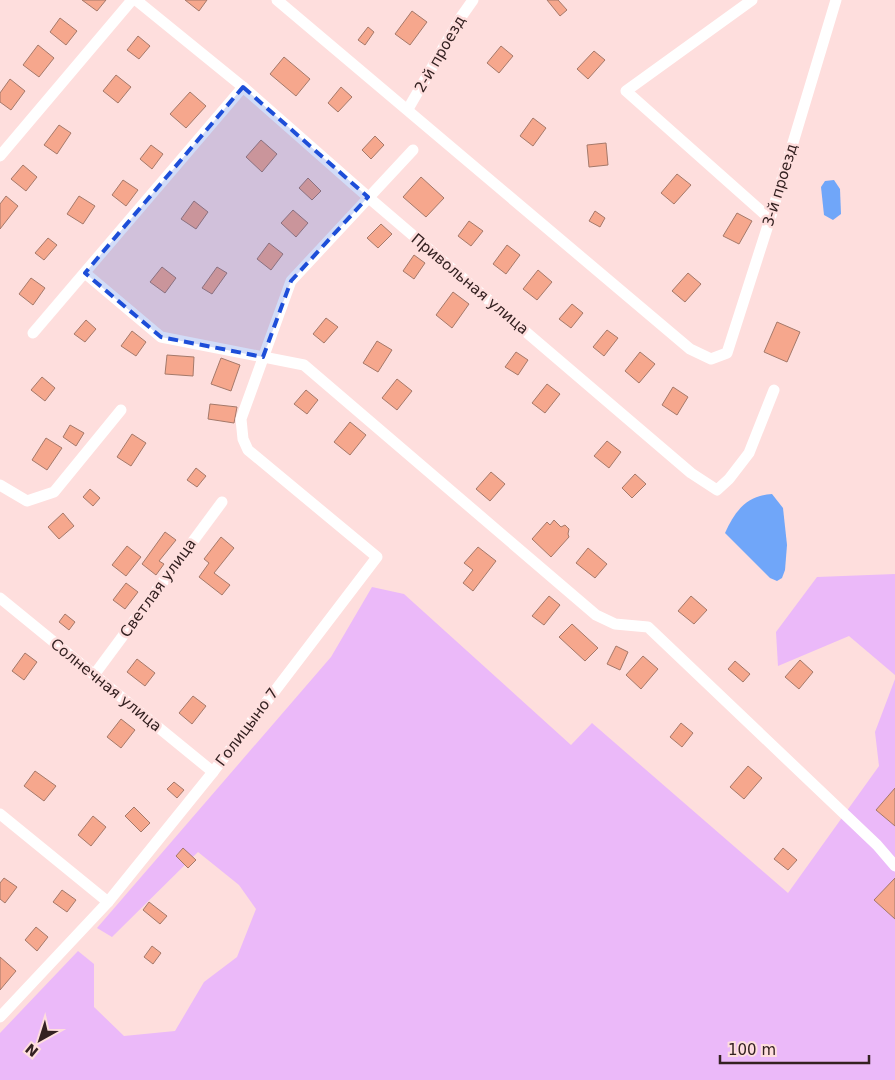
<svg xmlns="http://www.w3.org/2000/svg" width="895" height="1080" font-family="'DejaVu Sans',sans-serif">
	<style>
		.green { fill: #ebb9f9 }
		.water { fill: #70a6f9 }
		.building { fill: #f6a78d; stroke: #a5796a }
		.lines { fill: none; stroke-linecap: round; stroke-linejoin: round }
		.minor { stroke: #fff; stroke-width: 11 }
		.marked { fill: #1d4ed8; fill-opacity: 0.2; stroke: #1d4ed8; stroke-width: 4; stroke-dasharray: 10 6; stroke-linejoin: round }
		.labels { text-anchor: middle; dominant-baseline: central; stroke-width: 5; stroke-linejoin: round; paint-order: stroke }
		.street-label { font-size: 15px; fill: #342121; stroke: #fededd }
	</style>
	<rect width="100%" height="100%" fill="#fededd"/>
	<g class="green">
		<polygon points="895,574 895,675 849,636 778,666 776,632 817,577"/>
		<polygon points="372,587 404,594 571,745 592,723 788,893 879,766 875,732 895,679 895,1080 0,1080 0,1033 78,951 94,964 94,1007 124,1036 175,1031 204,982 237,957 256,909 239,885 198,852 112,937 97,928 331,657"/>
	</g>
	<g class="water">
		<polygon points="834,180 840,189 841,214 833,220 824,215 821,187 825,181"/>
		<path d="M772 494 783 508 787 545 785 570 782 578 777 581 770 578 725 533C735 511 746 496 772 494Z"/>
	</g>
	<g class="building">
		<polygon points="82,0 106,0 97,11"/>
		<polygon points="185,0 207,0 199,11"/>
		<polygon points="547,0 558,0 567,10 560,16"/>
		<polygon points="412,11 427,22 410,45 395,34"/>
		<polygon points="60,18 77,31 66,45 50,32"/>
		<polygon points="368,27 374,32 365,45 358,40"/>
		<polygon points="138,36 150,46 139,59 127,50"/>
		<polygon points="38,45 54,58 39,77 23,65"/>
		<polygon points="501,46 513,56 499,73 487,63"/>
		<polygon points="594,51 605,60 588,79 577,69"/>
		<polygon points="284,57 310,79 296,96 270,74"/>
		<polygon points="116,75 131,87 118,103 103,91"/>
		<polygon points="10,79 25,91 11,110 0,102 0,93"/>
		<polygon points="341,87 352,97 338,112 328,103"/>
		<polygon points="190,92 206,106 186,128 170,114"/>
		<polygon points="533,118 546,128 533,146 520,136"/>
		<polygon points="59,125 71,133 57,154 44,145"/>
		<polygon points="375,136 384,145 371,159 362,150"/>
		<polygon points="261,140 277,154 262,172 246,157"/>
		<polygon points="606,143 608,165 589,167 587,145"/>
		<polygon points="151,145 163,154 152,169 140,159"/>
		<polygon points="23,165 37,177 26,191 11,179"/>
		<polygon points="677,174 691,185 674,204 661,193"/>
		<polygon points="421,177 444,198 426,217 403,197"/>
		<polygon points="308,178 321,191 312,200 299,188"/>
		<polygon points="123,180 138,190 126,206 112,195"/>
		<polygon points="6,196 18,206 0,229 0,204"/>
		<polygon points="79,196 95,206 83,224 67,214"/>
		<polygon points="194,201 208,212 196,229 181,219"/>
		<polygon points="293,210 308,223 296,237 281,223"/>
		<polygon points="595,211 605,218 600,227 589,221"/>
		<polygon points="737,213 752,221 739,244 723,236"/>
		<polygon points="469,221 483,231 471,246 458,236"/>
		<polygon points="381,224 392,234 378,248 367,238"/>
		<polygon points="48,238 57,245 44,260 35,253"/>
		<polygon points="269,243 283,254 271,270 257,259"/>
		<polygon points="507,245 520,255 506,274 493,264"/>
		<polygon points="414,255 425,263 414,279 403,271"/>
		<polygon points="162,267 176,278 165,293 150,282"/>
		<polygon points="217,267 227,273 212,294 202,288"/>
		<polygon points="538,270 552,282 537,300 523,289"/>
		<polygon points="688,273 701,284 685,302 672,291"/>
		<polygon points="31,278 45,288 33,305 19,294"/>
		<polygon points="453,292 469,304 452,328 436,315"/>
		<polygon points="572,304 583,313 571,328 559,319"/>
		<polygon points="326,318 338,327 324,343 313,334"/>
		<polygon points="86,320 96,329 85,342 74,334"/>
		<polygon points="777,322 800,332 787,362 764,352"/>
		<polygon points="607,330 618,338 604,356 593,347"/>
		<polygon points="132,331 146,342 136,356 121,346"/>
		<polygon points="377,341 392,350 378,372 363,363"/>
		<polygon points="516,352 528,360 518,375 505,367"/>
		<polygon points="640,352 655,364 639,383 625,371"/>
		<polygon points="167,355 194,357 193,376 165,374"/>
		<polygon points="221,358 240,365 231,391 211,384"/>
		<polygon points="42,377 55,388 45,401 31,390"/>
		<polygon points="397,379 412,391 397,410 382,398"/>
		<polygon points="547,384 560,394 545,413 532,403"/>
		<polygon points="673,387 688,397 677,415 662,405"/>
		<polygon points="306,390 318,400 307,414 294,404"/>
		<polygon points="210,404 237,407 234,423 208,419"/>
		<polygon points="350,422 366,435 350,455 334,442"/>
		<polygon points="70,425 84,433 76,446 63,437"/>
		<polygon points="132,434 146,443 131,466 117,457"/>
		<polygon points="46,438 62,448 47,470 32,460"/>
		<polygon points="607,441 621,452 609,468 594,456"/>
		<polygon points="196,468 206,476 197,487 187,480"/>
		<polygon points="491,472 505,484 490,501 476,489"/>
		<polygon points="635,474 646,484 632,498 622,488"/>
		<polygon points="90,489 100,498 93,506 83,497"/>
		<polygon points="63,513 74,526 59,539 48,527"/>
		<polygon points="554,520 561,527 565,525 569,529 568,534 569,537 551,557 532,539 547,522 550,525"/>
		<polygon points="165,532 176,540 159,561 164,564 156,575 142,564"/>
		<polygon points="221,537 234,548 214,573 230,585 222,595 199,577 209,563 204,559"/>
		<polygon points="127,546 141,557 126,576 112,565"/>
		<polygon points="478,547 496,561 473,591 463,583 473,570 464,563"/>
		<polygon points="588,548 607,564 595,578 576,563"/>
		<polygon points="126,583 138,592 125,609 113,600"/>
		<polygon points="549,596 560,605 544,625 532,616"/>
		<polygon points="691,596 707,610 694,624 678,611"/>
		<polygon points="65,614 75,622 69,630 59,622"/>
		<polygon points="572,624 598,648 585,661 559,637"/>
		<polygon points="616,646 628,652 620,670 607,664"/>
		<polygon points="25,653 37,662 24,680 12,671"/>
		<polygon points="643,656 658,669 641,689 626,675"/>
		<polygon points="137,659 155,673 145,686 127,672"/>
		<polygon points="800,660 813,672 799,689 785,677"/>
		<polygon points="735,661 750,674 743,682 728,669"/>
		<polygon points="193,696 206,706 192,724 179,713"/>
		<polygon points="121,719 135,730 121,748 107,737"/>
		<polygon points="681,723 693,733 682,747 670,737"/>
		<polygon points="748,766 762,778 744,799 730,787"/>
		<polygon points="35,771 56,786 44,801 24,786"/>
		<polygon points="174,782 184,790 177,798 167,789"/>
		<polygon points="895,788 895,826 876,810"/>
		<polygon points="134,807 150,823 141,832 125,816"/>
		<polygon points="93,816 106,827 91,846 78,835"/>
		<polygon points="183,848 196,860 188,868 176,856"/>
		<polygon points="783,848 797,860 788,870 774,859"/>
		<polygon points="4,878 17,887 5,903 0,899 0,883"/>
		<polygon points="895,878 895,919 874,900"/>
		<polygon points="62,890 76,900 67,912 53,902"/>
		<polygon points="149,902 167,916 160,924 143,910"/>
		<polygon points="36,927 48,937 37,951 25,940"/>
		<polygon points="152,946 161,953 153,964 144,957"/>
		<polygon points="0,957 16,971 0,990"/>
	</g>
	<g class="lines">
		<g class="minor">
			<polyline points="136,0 243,87 368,197 691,473 717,490 729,479 749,453 774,390"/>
			<polyline points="277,0 690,349 711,359 727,353 770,219 836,0"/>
			<polyline points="752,0 626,91 770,219"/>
			<polyline points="408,109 461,17 473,0"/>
			<polyline points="0,156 132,0"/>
			<polyline points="85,273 161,337 304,365 596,615 615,624 648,627 877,845 895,866"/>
			<polyline points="33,333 243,87"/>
			<polyline points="0,485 27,501 54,492 121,410"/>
			<polyline points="0,598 213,772"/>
			<polyline points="94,675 222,502"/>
			<polyline points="0,814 108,902"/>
			<polyline points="0,1017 108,902 213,772 377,557 248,450 243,439 241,419 291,281 413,150"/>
		</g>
	</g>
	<path class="marked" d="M243 87 368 197 291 281 263 357 161 337 85 273Z"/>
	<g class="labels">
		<g class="street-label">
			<text transform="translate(440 54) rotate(-60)">2-й проезд</text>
			<text transform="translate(780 185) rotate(-73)">3-й проезд</text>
			<text transform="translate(470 284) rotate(40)">Привольная улица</text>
			<text transform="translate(158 588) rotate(-54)">Светлая улица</text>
			<text transform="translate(106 685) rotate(39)">Солнечная улица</text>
			<text transform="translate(247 727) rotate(-53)">Голицыно 7</text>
		</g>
	</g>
	<g transform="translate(40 1040) rotate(219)" stroke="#fededd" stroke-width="4" paint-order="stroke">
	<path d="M0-4L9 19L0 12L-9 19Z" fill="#342121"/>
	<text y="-8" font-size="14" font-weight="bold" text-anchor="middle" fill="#342121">N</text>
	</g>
	<path d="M720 1055v8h149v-8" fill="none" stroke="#342121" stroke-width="2.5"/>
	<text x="728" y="1055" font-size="15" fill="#342121" stroke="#fededd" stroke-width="4" paint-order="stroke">100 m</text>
</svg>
